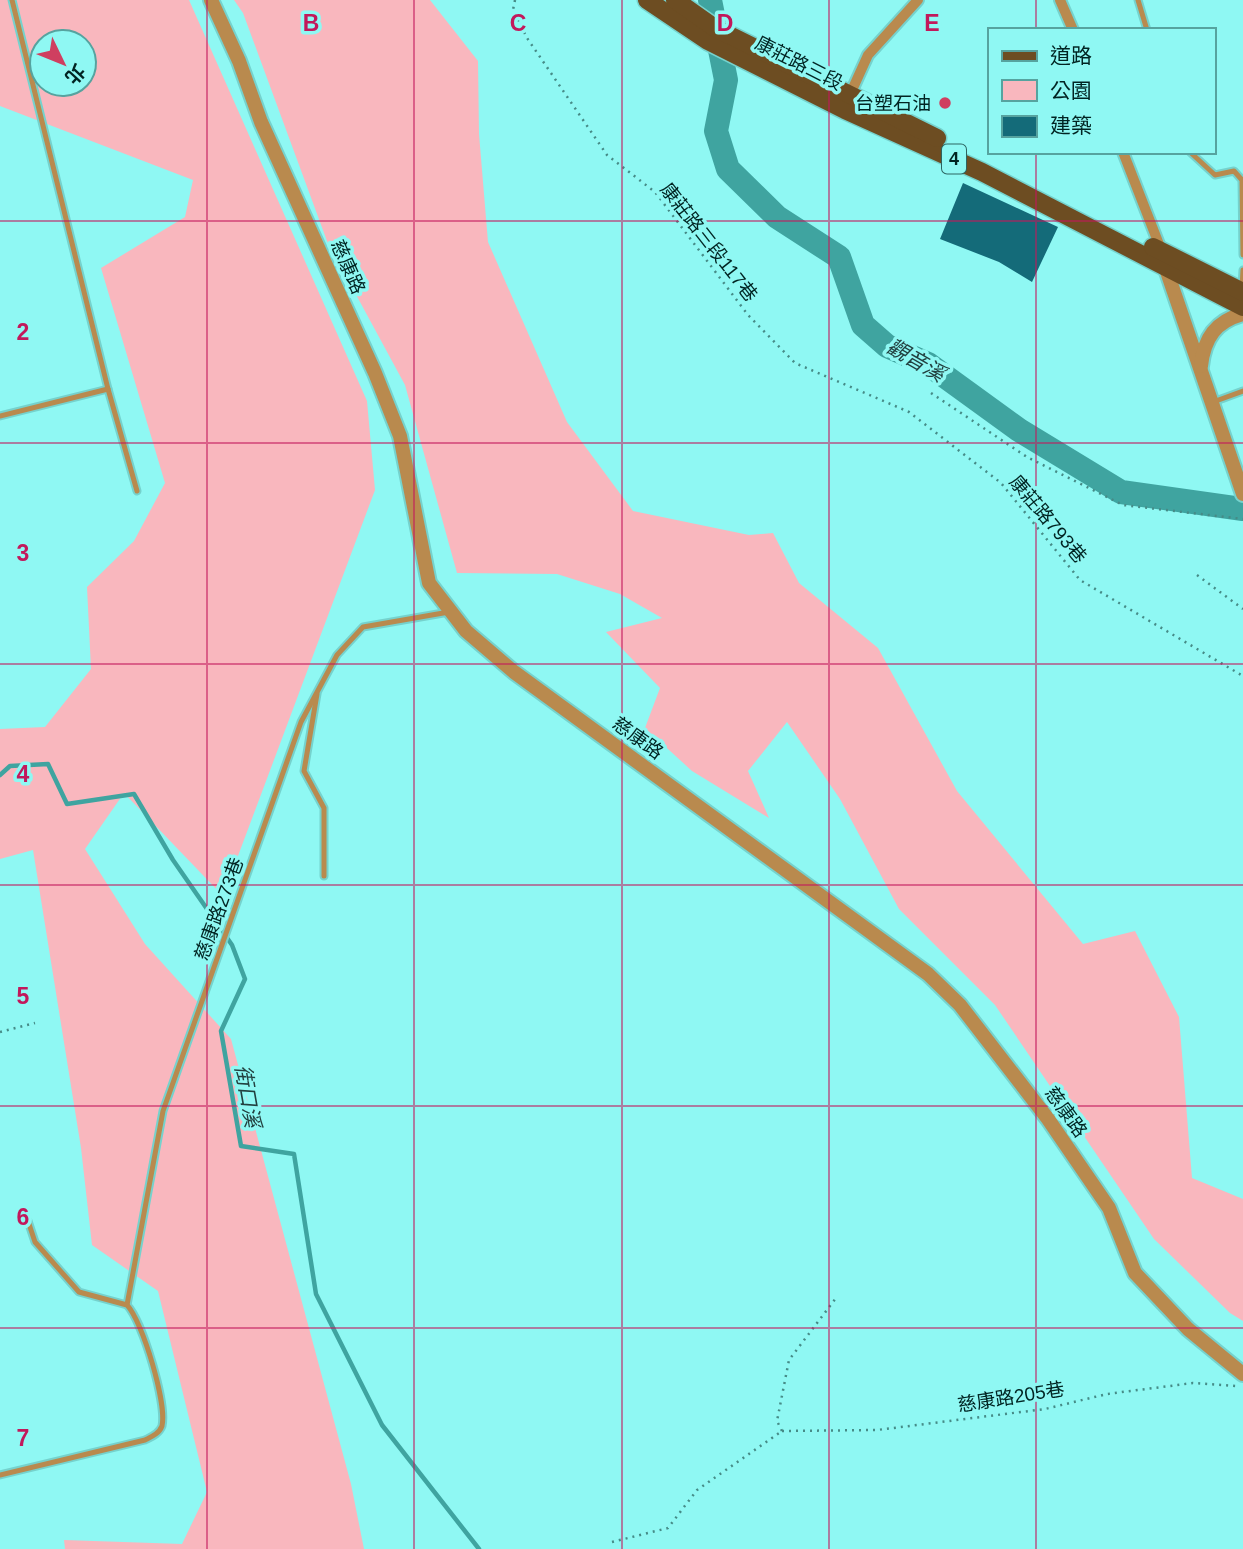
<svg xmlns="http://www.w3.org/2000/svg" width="1243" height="1549" font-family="Arial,'Noto Sans TC',sans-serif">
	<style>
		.green { fill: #f9b7be; fill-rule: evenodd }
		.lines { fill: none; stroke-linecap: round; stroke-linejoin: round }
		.stream { stroke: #3fa4a0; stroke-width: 4.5 }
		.river { stroke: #3fa4a0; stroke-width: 24 }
		.building { fill: #146b79 }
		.service-casing { stroke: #75d2cd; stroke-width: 9 }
		.minor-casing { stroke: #75d2cd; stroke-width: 14 }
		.tertiary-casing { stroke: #75d2cd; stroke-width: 18 }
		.primary-casing { stroke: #75d2cd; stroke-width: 21 }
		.path { stroke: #468b87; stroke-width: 2.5; stroke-dasharray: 2 5; stroke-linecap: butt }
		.service { stroke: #b98a4e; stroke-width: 5 }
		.minor { stroke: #b98a4e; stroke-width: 10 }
		.tertiary { stroke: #b98a4e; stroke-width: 14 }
		.primary { stroke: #6d4d22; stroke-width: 18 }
		.grid { fill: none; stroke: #c2185b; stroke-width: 2; stroke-opacity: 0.55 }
		.poi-dot { fill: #cf3f60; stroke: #8ff8f3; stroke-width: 2.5 }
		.labels { text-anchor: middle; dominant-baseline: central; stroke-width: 7; stroke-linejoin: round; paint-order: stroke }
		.shield { fill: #8ff8f3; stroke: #2c6461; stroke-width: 2 }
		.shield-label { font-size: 18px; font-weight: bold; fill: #012422 }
		.street-label { font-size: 19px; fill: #012422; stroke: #8ff8f3 }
		.poi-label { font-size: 19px; fill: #012422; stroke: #8ff8f3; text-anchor: end }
		.water-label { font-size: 21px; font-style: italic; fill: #22403f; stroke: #8ff8f3 }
		.grid-label { font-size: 23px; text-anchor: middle; font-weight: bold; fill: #c2185b; stroke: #8ff8f3; stroke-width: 7; stroke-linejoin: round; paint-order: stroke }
	</style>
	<rect width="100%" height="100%" fill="#8ff8f3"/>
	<g class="green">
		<path d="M0 0H189L367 401 375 490 223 896 124 793 85 849 145 944 231 1039 351 1484 364 1549H65L64 1540 182 1544 207 1492 158 1291 92 1245 81 1148 33 850 0 859V729L45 727 91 669 87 587 134 541 165 483 101 268 185 217 193 180 0 106ZM42 42H84V84H42Z"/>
		<polygon points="234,0 430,0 478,61 479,134 488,242 567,422 633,511 749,535 773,533 799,583 878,648 957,791 1083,944 1135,931 1179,1017 1192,1178 1243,1199 1243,1321 1230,1313 1154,1239 995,1005 899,909 840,799 787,722 748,771 769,818 692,771 645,728 660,688 606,632 662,618 620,594 557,574 457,573 405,385 327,241 243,13"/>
	</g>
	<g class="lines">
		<polyline class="stream" points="0,775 10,766 48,764 67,804 134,794 173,860 232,945 245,979 221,1031 241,1146 294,1154 316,1294 382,1425 479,1549"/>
		<polyline class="river" points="710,0 726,80 716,131 728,169 777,217 839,257 863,325 887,346 928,364 1019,430 1121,492 1243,509"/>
	</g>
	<polygon class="building" points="963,183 1058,227 1032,282 999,262 940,239"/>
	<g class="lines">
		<defs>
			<g id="service">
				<polyline points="12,0 108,389 137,491"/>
				<polyline points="1138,0 1147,30"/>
				<polyline points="1190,152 1215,175 1234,171 1242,180 1243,255"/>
				<polyline points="1242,288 1243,270"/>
				<polyline points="1213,402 1243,391"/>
				<polyline points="0,416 108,389"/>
				<polyline points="317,694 304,771 324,808 324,876"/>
				<polyline points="127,1305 163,1111 301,722 337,655 363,627 449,612"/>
				<path d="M0 1475 145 1440C151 1437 159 1434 162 1426 167 1404 143 1322 127 1305L79 1292 35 1242 28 1221"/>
			</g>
			<g id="minor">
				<polyline points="1060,0 1073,30"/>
				<polyline points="848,99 868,55 918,0"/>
				<polyline points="1123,152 1162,252"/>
			</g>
			<g id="tertiary">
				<polyline points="211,0 239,61 261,122 375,373 400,436 429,583 466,631 514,672 928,974 960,1005 1048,1119 1109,1208 1135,1273 1188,1329 1243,1374"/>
				<polyline points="1163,260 1243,494"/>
				<path d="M1201 366C1204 338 1216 321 1243 314"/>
			</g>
			<g id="primary">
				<polyline points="647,0 708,41 845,110 982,172 1243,307"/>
				<polyline points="675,0 715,28 937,138"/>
				<polyline points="1153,247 1243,292"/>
			</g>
		</defs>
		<use href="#service" class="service-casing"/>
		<use href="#minor" class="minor-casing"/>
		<use href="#tertiary" class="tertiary-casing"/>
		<use href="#primary" class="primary-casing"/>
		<g class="path">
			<polyline points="515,0 513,10 527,38 607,155 655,192 748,315 795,363 909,412 1001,483 1080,580 1243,676"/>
			<polyline points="931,393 1027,457 1123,505 1243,519"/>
			<polyline points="1197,575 1243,609"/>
			<polyline points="0,1032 35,1023"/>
			<polyline points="782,1431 877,1430 1045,1409 1107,1394 1193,1383 1236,1386"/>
			<polyline points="782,1431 777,1421 789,1360 836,1298"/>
			<polyline points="612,1542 668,1528 697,1490 782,1431"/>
		</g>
		<use href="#service" class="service"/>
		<use href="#minor" class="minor"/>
		<use href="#tertiary" class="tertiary"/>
		<use href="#primary" class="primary"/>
	</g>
	<path class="grid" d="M207 0V1549M414 0V1549M622 0V1549M829 0V1549M1036 0V30M1036 152V1549M0 221H1243M0 443H1243M0 664H1243M0 885H1243M0 1106H1243M0 1328H1243"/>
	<circle class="poi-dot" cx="945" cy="103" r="7"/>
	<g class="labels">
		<rect class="shield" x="942" y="144.5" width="24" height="29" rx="5"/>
		<g class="shield-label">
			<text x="954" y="159">4</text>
		</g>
		<g class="street-label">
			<text transform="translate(799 63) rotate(27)">康莊路三段</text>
			<text transform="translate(709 242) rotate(52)">康莊路三段117巷</text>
			<text transform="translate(348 267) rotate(66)">慈康路</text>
			<text transform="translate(1048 519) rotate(50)">康莊路793巷</text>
			<text transform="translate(638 738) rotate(36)">慈康路</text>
			<text transform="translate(219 909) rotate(-70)">慈康路273巷</text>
			<text transform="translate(1066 1112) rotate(54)">慈康路</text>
			<text transform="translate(1011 1397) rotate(-9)">慈康路205巷</text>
		</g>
		<g class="poi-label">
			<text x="931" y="103">台塑石油</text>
		</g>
		<g class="water-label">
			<text transform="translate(916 360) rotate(30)">觀音溪</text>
			<text transform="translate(248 1096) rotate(80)">街口溪</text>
		</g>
	</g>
	<g class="grid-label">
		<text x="311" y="31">B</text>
		<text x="518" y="31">C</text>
		<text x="725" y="31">D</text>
		<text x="932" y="31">E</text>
		<text x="23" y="340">2</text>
		<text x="23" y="561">3</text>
		<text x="23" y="782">4</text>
		<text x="23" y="1004">5</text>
		<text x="23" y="1225">6</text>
		<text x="23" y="1446">7</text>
	</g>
	<rect x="988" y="28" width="228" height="126" fill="#8ff8f3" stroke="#56a39f" stroke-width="2"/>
	<rect x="1002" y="51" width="35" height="10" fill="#6d4d22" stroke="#56a39f" stroke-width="2"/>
	<text x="1050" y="63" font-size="21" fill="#012422">道路</text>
	<rect x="1002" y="80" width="35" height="21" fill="#f9b7be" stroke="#56a39f" stroke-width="2"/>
	<text x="1050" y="98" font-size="21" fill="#012422">公園</text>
	<rect x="1002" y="116" width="35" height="21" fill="#146b79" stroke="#56a39f" stroke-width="2"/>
	<text x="1050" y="133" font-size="21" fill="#012422">建築</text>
	<g transform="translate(63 63) rotate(133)"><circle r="33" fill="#8ff8f3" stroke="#56a39f" stroke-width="2"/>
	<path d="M0-5L12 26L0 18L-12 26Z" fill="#cf3f60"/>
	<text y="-10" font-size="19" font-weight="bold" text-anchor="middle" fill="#012422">北</text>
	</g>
</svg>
